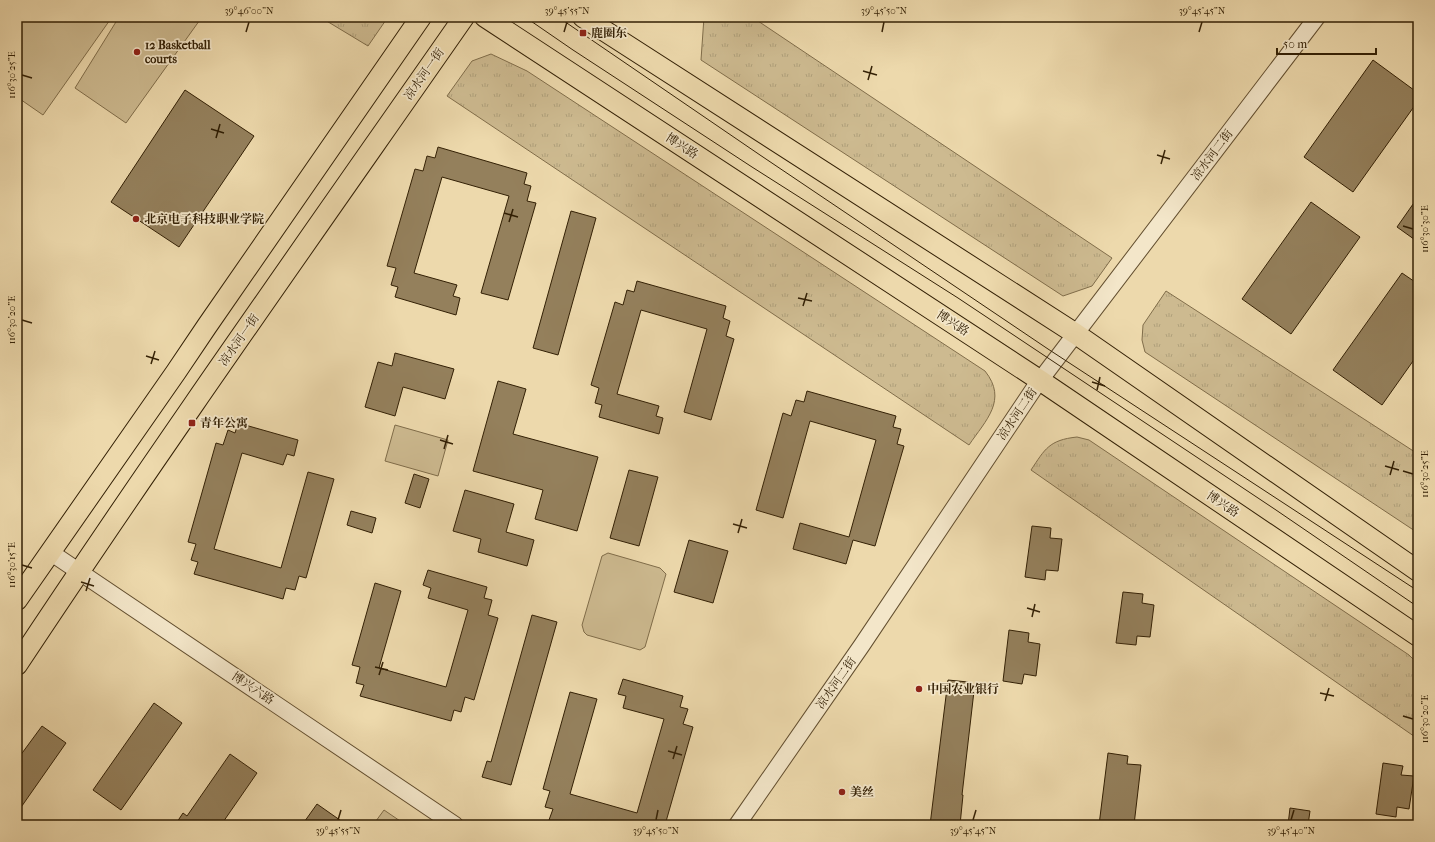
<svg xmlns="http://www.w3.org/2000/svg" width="1435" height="842" font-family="'IM FELL French Canon','Noto Serif SC',serif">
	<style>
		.grass { fill: #cdba90; stroke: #806d4a }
		.park { fill: url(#park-tufts); stroke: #806d4a }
		.building { fill: #94805c; stroke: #332005 }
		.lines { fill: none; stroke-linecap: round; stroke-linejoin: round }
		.minor-casing { stroke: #624e2f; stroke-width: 18 }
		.major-casing { stroke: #332005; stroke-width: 22 }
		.minor { stroke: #f3e6c9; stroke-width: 16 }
		.major { stroke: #edd9ac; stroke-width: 20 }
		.tram { stroke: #332005; stroke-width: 1 }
		.ticks { fill: none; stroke: #332005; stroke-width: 1.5 }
		.poi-dot { fill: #8f2418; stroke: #f3e6c9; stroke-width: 1.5 }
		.labels { text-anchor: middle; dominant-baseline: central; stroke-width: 3.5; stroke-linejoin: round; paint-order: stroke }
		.poi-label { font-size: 12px; font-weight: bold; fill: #332005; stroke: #f3e6c9; text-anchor: start }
		.street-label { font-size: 12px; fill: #332005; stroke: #f3e6c9 }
		.neatline { fill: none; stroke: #332005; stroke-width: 1.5 }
		.ticks-label { font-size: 10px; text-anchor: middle; fill: #332005 }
	</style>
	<defs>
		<pattern id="park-tufts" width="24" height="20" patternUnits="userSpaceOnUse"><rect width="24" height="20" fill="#cdba90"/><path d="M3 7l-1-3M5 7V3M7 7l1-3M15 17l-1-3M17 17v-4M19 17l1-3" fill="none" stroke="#b0a07b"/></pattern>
	</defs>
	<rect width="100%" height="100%" fill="#edd9ac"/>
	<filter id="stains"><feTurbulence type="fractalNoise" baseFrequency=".005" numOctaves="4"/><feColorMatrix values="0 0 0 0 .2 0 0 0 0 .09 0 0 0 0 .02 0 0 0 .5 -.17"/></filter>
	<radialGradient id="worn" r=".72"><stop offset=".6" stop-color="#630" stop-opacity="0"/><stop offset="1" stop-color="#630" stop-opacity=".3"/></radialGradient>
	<g class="grass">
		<polygon points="17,17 112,17 43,115 17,97"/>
		<polygon points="119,17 202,17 126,123 75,88"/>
		<polygon points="395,425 448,440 438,476 385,461"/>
		<polygon points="608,553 660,568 666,574 645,647 640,650 587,635 584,632 582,625 602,556"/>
		<polygon points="384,810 406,825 373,825"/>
	</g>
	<g class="park">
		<polygon points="320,17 388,17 368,46"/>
		<polygon points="704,17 752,17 1112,258 1092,286 1063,296 701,60"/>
		<path d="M491 54 527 71 985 371C1008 400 986 420 969 445L447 96 472 61Z"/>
		<polygon points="1166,291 1418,454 1418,533 1145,352 1142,340 1143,325"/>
		<path d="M1077 437 1089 440 1409 655 1418 664V739L1031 470C1045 449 1049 440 1077 437Z"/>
	</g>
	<g class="building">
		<polygon points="1373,60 1418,93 1418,101 1353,192 1304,157"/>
		<polygon points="185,90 254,136 179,247 111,202"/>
		<polygon points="438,147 527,173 524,184 531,186 527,201 536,203 508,300 481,293 509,196 442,177 414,273 457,285 453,296 460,298 456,315 395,297 398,287 391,285 396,268 387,266 415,169 423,171 427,156 435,158"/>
		<polygon points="1418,197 1418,242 1397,227"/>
		<polygon points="1311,202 1360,237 1291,334 1242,299"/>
		<polygon points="571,211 596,218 558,355 533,348"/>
		<polygon points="1402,273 1418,284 1418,354 1382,405 1333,370"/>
		<polygon points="637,281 726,306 723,318 730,321 726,336 734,339 711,420 684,412 707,329 641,310 617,394 659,406 656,416 663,418 659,434 599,417 602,405 595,403 599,388 591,385 615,302 623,305 627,290 634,292"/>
		<polygon points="395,353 454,369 445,399 403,387 395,416 365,407 378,362 392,366"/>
		<polygon points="498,381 526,389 513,434 598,457 577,531 535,519 543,490 473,471"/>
		<polygon points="807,391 896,416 893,427 901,429 897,444 904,446 875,546 853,540 846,564 793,549 800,523 849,537 876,440 810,421 783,518 756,510 783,413 791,416 796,400 804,402"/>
		<polygon points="238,423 298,440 294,456 287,454 283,465 242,453 214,549 281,568 308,472 334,479 306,578 299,576 295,590 286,588 283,599 194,574 198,562 191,560 196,544 188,542 216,443 223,445 228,430 235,433"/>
		<polygon points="629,470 658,477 639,546 610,538"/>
		<polygon points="414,474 429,479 420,508 405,503"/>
		<polygon points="465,490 514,504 506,532 534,540 527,566 478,552 481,539 453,531"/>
		<polygon points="351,511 376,518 372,533 347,525"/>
		<polygon points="1032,526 1051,528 1050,538 1062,539 1058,571 1046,570 1045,580 1025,577"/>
		<polygon points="689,540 728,551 713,603 674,592"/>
		<polygon points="428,570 487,587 484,598 492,600 488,615 498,618 474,700 465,697 461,712 454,710 451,721 360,696 364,685 356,683 360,667 352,665 375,583 401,591 379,668 446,687 468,610 428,598 431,588 423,585"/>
		<polygon points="1123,592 1143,594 1142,603 1154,605 1150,637 1137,636 1136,645 1116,643"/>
		<polygon points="532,615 557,622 511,785 482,777 487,761 491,762"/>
		<polygon points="1009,630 1029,633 1028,642 1040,644 1036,676 1024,674 1022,684 1003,681"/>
		<polygon points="623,679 683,696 680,707 688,709 683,724 693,727 665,825 565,825 549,820 553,809 545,807 550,791 543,789 570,692 597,699 570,794 637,813 664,719 623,708 626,696 618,694"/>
		<polygon points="948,680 968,682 967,691 974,691 962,795 963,795 960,825 930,825"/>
		<polygon points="154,703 182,723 121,810 93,790"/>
		<polygon points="42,726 66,743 17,813 17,760"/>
		<polygon points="1108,753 1128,756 1127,764 1141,765 1134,825 1099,825"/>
		<polygon points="230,754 257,773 221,825 175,825 183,813 187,816"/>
		<polygon points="1383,763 1403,766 1401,775 1414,776 1409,809 1397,807 1396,817 1376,814"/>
		<polygon points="317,804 347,825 302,825"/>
		<polygon points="1290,808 1310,811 1308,825 1288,825"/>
	</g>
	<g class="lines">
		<defs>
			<g id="minor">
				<polyline points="50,552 455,825"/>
				<polyline points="737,825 862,645 1035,387 1317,17"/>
			</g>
			<g id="major">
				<polyline points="485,17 1041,381 1418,636"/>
				<polyline points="583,17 1076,334 1418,571"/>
				<polyline points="17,600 176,372 207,326 421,17"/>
				<path d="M17 665C162 446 314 232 464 17"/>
			</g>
		</defs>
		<use href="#minor" class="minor-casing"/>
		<use href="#major" class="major-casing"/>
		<use href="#minor" class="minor"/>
		<use href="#major" class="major"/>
		<g class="tram">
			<polyline points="525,17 573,50 752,167 958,298 1276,510 1418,607"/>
			<polyline points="558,17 760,155 1048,349 1418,591"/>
		</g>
	</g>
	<path class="ticks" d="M246 32 249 22M564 32 567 22M882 32 884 22M1199 32 1202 22M863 71 877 75M22 75 32 78M868 80 872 66M211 129 224 133M216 138 220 124M1157 155 1170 159M1161 164 1165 150M504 213 518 217M509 222 513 209M1403 226 1413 229M798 298 812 301M803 306 807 293M22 320 32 323M146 356 159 360M151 364 155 351M1092 382 1105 386M1097 390 1100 377M440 440 453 444M444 449 448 435M1385 466 1399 470M1403 471 1413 474M1390 475 1394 461M733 524 747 528M738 533 742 519M22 565 32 568M81 582 94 586M86 591 90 578M1027 608 1040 612M1032 617 1035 604M375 667 388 670M379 675 383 662M1320 693 1334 696M1325 701 1329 688M1403 716 1413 719M668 751 682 755M673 759 677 746M338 820 341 810M656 820 658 810M973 820 976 810M1291 820 1294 810"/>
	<g class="poi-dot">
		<rect x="579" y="29" width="8" height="8" rx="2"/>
		<circle cx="137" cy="52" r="4"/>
		<circle cx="136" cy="219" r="4"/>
		<rect x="188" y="419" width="8" height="8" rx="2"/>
		<circle cx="919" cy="689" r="4"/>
		<circle cx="842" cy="792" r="4"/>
	</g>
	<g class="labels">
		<g class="poi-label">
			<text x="591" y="33">鹿圈东</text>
			<text x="145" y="45">12 Basketball<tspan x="145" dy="14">courts</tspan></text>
			<text x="144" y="219">北京电子科技职业学院</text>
			<text x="200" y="423">青年公寓</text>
			<text x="927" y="689">中国农业银行</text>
			<text x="850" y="792">美丝</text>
		</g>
		<g class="street-label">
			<text transform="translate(424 74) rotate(-55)">凉水河一街</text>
			<text transform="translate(682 146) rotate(33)">博兴路</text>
			<text transform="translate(1212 155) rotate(-53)">凉水河二街</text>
			<text transform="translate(953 323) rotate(33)">博兴路</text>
			<text transform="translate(239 340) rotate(-55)">凉水河一街</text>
			<text transform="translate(1017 414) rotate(-56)">凉水河二街</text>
			<text transform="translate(1223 504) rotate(34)">博兴路</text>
			<text transform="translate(836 683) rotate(-55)">凉水河二街</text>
			<text transform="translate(253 688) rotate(34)">博兴六路</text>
		</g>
	</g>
	<rect width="1435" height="842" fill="none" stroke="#edd9ac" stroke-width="44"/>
	<path d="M1277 48v6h99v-6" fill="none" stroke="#332005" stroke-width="2"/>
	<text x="1283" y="48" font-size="12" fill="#332005" stroke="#f3e6c9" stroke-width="3" paint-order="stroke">50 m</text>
	<rect x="22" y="22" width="1391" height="798" class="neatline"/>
	<g class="ticks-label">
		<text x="249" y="14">39°46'00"N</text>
		<text x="567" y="14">39°45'55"N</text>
		<text x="884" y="14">39°45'50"N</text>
		<text x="1202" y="14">39°45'45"N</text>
		<text transform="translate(11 75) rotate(-90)" y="4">116°30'25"E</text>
		<text transform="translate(1424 229) rotate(-90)" y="4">116°30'30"E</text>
		<text transform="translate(11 320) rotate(-90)" y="4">116°30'20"E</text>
		<text transform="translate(1424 474) rotate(-90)" y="4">116°30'25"E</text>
		<text transform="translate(11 565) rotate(-90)" y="4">116°30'15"E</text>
		<text transform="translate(1424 719) rotate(-90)" y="4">116°30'20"E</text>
		<text x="338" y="834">39°45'55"N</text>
		<text x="656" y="834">39°45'50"N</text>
		<text x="973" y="834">39°45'45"N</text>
		<text x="1291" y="834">39°45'40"N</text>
	</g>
	<rect width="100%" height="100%" filter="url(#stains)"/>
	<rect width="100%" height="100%" fill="url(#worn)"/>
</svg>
